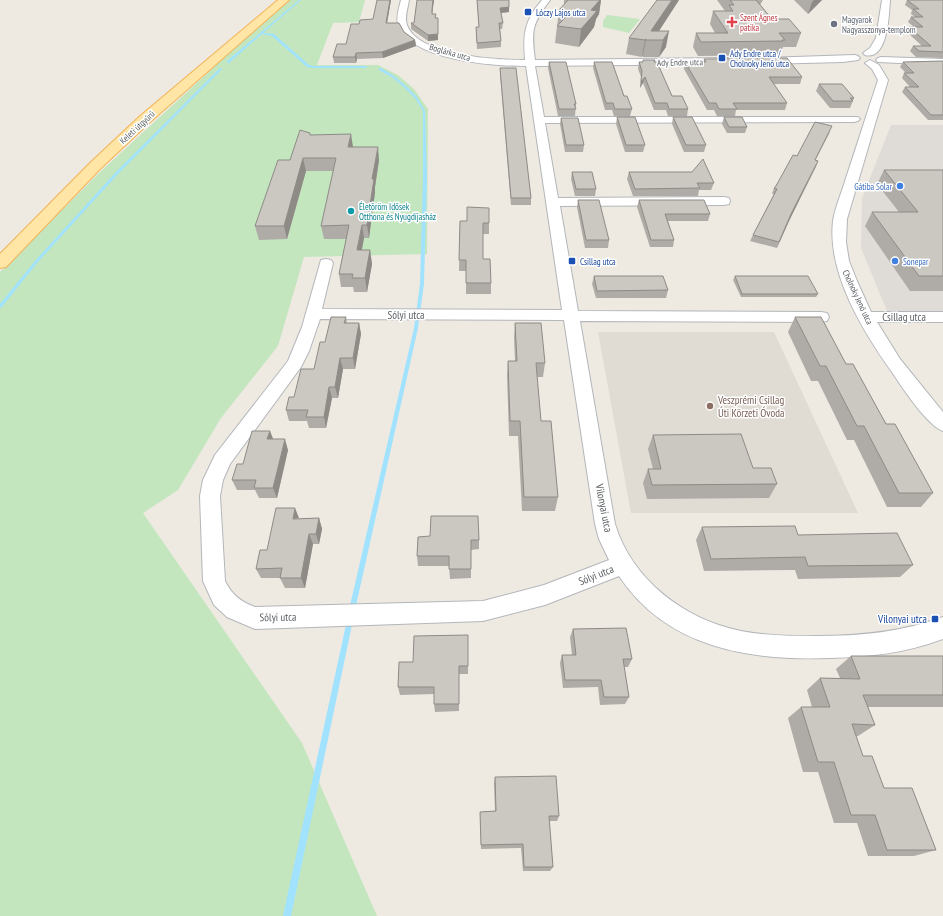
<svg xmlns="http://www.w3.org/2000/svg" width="943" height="916" font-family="'PT Sans Narrow',sans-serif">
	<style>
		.industrial { fill: #dfdcd7 }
		.education { fill: #e0dbd3 }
		.green { fill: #c3e6be }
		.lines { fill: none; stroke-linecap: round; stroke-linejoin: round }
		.stream { fill: #a1e2ff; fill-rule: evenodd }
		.minor-casing { stroke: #b3b6ba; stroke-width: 2 }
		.major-casing { stroke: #f3b356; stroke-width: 2 }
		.minor { fill: #fff; fill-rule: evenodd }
		.major { fill: #ffe5a6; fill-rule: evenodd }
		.wall { fill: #afaba6 }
		.shaded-wall { fill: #8e8b87 }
		.building { fill: #cbc7c1; stroke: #8e8b87 }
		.transit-dot { fill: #1a4fb4; stroke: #fff; stroke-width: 1.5 }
		.health-dot { fill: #e0444e; stroke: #fff; stroke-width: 1.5 }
		.worship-dot { fill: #6b7280; stroke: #fff; stroke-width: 1.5 }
		.shop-dot { fill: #3f7fe0; stroke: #fff; stroke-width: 1.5 }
		.culture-dot { fill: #0f9aa8; stroke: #fff; stroke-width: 1.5 }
		.education-dot { fill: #8d6e63; stroke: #fff; stroke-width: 1.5 }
		.labels { text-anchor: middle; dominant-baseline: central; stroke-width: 3; stroke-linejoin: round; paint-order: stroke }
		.far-transit-label { font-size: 9px; fill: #164399; stroke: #fff; text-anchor: start }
		.far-health-label { font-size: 9px; fill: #be3a42; stroke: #fff; text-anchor: start }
		.far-worship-label { font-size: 9px; fill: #5b616d; stroke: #fff; text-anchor: start }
		.far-street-label { font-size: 9px; fill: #5b6063; stroke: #fff }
		.far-shop-label { font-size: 9px; fill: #366cbe; stroke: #fff; text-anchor: end }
		.far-culture-label { font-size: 9px; fill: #0d838f; stroke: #fff; text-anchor: start }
		.street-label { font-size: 11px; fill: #5b6063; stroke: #fff }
		.education-label { font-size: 11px; fill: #785e54; stroke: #fff; text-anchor: start }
		.transit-label { font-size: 11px; fill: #164399; stroke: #fff; text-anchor: end }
	</style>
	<rect width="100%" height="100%" fill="#eeeae2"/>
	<polygon class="industrial" points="891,125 943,125 943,316 889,316 861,248 862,198"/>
	<polygon class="education" points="598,332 774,332 858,513 631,513"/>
	<g class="green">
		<polygon points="287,0 365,0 359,22 333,23 317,65 378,65 398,75 414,89 428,109 427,254 304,257 278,346 221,418 178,490 143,513 302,743 377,916 0,916 0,272 99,173"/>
		<polygon points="607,15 640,19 629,33 603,27 603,21"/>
	</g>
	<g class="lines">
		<g class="stream">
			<polygon points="299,0 301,0 263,33 274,34 309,65 314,66 366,66 367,68 314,68 307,67 272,36 262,34 229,63 227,63 227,61"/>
			<polygon points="220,68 222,69 118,174 37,263 1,308 0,308 0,304 35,261 116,172"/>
			<polygon points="379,68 381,68 394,76 406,86 417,97 425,111 427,178 424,284 418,328 355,610 354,612 352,613 350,612 349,610 414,328 420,284 423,178 423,111 415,98 404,87 393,78 379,70"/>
			<polygon points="350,617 352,618 353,620 291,916 283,916 347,620 348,618"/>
		</g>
		<defs>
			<g id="minor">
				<path d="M401 0H409C408 8 404 17 407 25 418 56 497 60 525 60 523 34 524 21 542 0H550C532 24 531 30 535 60L729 58 734 61 729 64 535 66 544 117H858L860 119 858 121 854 122 545 123 558 198 724 197 729 198 730 201 729 204 724 205 560 206 578 311 821 312 827 313 829 317 827 321 821 322 580 321 615 524C632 580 685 620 741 631 766 636 792 636 817 636 860 636 903 632 943 617V639C906 653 869 657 830 658 749 661 667 648 619 576L545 605 483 621 255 629 227 617 214 605 203 581 200 496 203 480 215 455 288 361 302 327 321 260 326 259 331 260 333 263 322 309 562 310 526 66C494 66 410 61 398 24 396 17 399 8 401 0ZM320 319 564 320 595 524 599 539 609 560 544 585 483 601 255 607C241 602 232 595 225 581L220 496 223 480 230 464 301 367 309 351Z"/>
				<path d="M882 0H890C889 14 888 61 865 55L863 53 870 48 876 38Z"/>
				<polygon points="855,55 858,56 860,58 858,60 843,62 764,64 759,61 764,58"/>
				<polygon points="881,57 943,59 943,65 878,62 876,60 878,58"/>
				<path d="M870 60 879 65 888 80 847 219 846 242 849 261 857 281 871 312H943V322H877L900 359 943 412V431C928 426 903 389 894 375 864 333 827 274 833 221 835 207 842 192 846 178 857 145 867 113 878 80L872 69 865 63Z"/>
			</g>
			<polygon id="major" points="278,0 289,0 149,123 100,169 6,267 0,268 0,254 90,163 139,117"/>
		</defs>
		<use href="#minor" class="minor-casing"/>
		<use href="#major" class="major-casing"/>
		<use href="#minor" class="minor"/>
		<use href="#major" class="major"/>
	</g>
	<g class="wall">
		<polygon points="391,0 387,23 404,32 415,40 416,46 383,58 357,59 356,63 334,63 333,57 346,44 359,24 373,19"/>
		<polygon points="417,0 434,0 432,13 436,18 438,18 438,40 428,41 411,29 411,23 414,23"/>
		<polygon points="477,0 509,0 509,12 501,13 503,23 502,29 500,29 501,41 501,47 477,49 476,27 479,27"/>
		<polygon points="564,0 601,0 599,14 596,19 594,27 579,47 555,43 559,10 564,5"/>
		<polygon points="679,0 659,31 666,47 659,57 643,57 643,55 642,57 626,54 629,38"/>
		<polygon points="717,0 763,0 760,5 772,19 801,33 796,47 783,47 780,54 779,54 779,55 698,56 693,47 696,33 715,33 710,24 713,11 725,11"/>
		<polygon points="794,0 822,0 808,14"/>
		<polygon points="907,0 943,0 943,58 916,57 910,51 913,46 922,46 907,32 909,27 914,27 908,22 911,17 915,17 911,14 912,10 905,5"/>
		<polygon points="704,59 802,77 800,84 773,84 787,103 785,110 736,110 735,116 717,116 714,110 707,110 684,69 685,62 703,62"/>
		<polygon points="655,60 655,62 672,96 688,109 687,116 668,116 666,110 654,110 643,83 640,88 641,77 638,69 639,62 643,62"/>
		<polygon points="943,61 943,120 928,120 902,92 905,87 910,87 902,78 904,73 906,73 900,67 903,62"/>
		<polygon points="549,62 576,104 575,116 558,116 548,68"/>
		<polygon points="594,62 624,96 632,109 630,116 614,116 612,110 605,110 593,68"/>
		<polygon points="500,68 531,198 531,205 511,205 500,74"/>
		<polygon points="819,84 854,98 850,108 830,108 816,91"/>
		<polygon points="617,117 645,145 643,152 625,152 616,124"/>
		<polygon points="673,117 706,145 704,152 684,152 672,124"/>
		<polygon points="724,117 747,127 745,133 727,133 722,124"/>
		<polygon points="561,118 584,145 583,152 565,152 560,124"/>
		<polygon points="830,132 815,161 818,161 816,167 789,221 777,248 750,241 753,235 774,194 772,194 774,188 797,156"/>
		<polygon points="311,135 353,147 379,160 375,187 375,192 369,238 364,238 362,250 370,250 372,264 367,292 354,292 353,287 341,287 339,274 346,239 324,239 321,226 334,171 306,171 287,239 259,240 255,226 290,160"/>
		<polygon points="884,170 943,170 943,291 910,291 865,226 872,212 899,212 877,184"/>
		<polygon points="572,172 596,189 595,196 575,196 571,179"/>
		<polygon points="629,172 714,183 711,190 699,190 698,196 633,196 627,179"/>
		<polygon points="578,200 609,240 608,248 585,248 577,207"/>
		<polygon points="639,200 710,214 708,221 668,221 674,240 673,247 650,247 637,207"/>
		<polygon points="460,221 489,223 489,234 483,234 483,259 491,283 491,294 466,294 466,271 459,271"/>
		<polygon points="594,276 668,290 666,298 596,298 592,284"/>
		<polygon points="735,276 818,294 816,297 741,297 733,280"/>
		<polygon points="346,317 347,323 359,323 361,334 355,369 343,369 338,398 332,398 326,428 309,428 307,421 289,421 286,410 314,369 325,342"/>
		<polygon points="795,317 846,364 933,493 921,507 887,507 854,440 847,440 818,381 811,381 788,332"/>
		<polygon points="515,323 545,363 543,377 537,377 541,421 558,497 555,511 522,511 518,436 509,436 507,375 508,361 515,361 514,338"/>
		<polygon points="653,435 753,468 777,484 769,498 647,499 643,483 648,469 653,469 648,449"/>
		<polygon points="273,439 288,450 277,498 259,498 255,490 237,490 232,480 243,464"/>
		<polygon points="319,518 322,529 319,544 313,544 305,588 285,588 280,578 261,578 256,569 267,550 299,519"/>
		<polygon points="702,527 798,535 913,565 900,577 798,579 795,570 704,571 696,540"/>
		<polygon points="418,537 479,540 479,549 471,550 471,578 450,579 449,566 418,566 417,556"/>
		<polygon points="573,629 632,659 628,667 624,667 629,697 625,704 600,705 598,687 563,688 560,663 562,655 572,655 570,637"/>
		<polygon points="468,635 468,674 459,674 459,711 435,712 434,704 434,694 400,695 398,687 413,662"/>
		<polygon points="851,656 943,656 943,707 868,707 875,725 858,736 856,736 863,756 884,788 936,850 914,856 868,856 857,823 834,823 818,772 803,772 788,718 801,707 812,707 807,690 820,678 840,678 836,669"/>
		<polygon points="495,777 559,816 557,821 549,821 553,867 550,871 523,871 521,848 481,849 480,812 495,811 494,783"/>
	</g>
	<g class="shaded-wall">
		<polygon points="390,0 391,0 386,29 386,23"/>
		<polygon points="433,0 434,0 432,15 432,10"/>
		<polygon points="600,0 601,0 599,14 596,19 594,27 579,47 581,29 591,10"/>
		<polygon points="672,0 679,0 653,40 651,31"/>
		<polygon points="814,0 822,0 808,14 812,2"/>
		<polygon points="509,7 509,12 500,13 500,8"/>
		<polygon points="438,18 438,40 428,41 428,35"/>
		<polygon points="669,31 666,47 659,57 663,40"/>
		<polygon points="646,39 643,55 642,57 645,40"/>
		<polygon points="415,40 416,46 383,58 382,52"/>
		<polygon points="356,53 357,59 356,63 355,57"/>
		<polygon points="645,77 643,83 640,88 641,82"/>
		<polygon points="351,134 353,147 350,160 348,147"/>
		<polygon points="378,147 379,160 375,187 375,192 369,238 367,225 372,179"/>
		<polygon points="303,158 306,171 287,239 284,226"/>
		<polygon points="818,161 789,221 777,248 791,214"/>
		<polygon points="362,225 364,238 359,264 357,250"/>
		<polygon points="370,250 372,264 367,292 365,278"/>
		<polygon points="359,323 361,334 355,369 353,358"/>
		<polygon points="340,358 343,369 338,398 335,387"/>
		<polygon points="329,387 332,398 326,428 324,417"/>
		<polygon points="270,431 274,441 267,439"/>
		<polygon points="285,439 288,450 277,498 273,488"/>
		<polygon points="295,508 299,518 293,519"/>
		<polygon points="319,518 322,529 319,544 316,534"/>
		<polygon points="309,534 313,544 305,588 301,578"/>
	</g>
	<g class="building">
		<polygon points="377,0 390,0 386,23 399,23 404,32 415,40 382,52 356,53 355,57 333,57 337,44 346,44 351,24 359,24 360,20 373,19"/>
		<polygon points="417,0 433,0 432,10 432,14 436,14 435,18 438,18 438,34 428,35 411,23 414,23"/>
		<polygon points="477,0 509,0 509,7 500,8 503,23 499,23 501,41 477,43 476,27 479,27"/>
		<polygon points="568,0 600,0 591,10 597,11 581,29 557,26 571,12 559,10"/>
		<polygon points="657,0 672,0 651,31 669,31 663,40 646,40 646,39 645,40 629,38"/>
		<polygon points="730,0 756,0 772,19 789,19 801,33 779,33 785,40 782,40 783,41 701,42 696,33 728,33 713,11 733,11 729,5 734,5"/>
		<polygon points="907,0 943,0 943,52 919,51 913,46 931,46 909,27 923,27 911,17 923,17 913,9 919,9"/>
		<polygon points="787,58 802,77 769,77 787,103 733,103 737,109 719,109 716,103 709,103 685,62 706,62 704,59"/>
		<polygon points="643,60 655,60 654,62 657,62 672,96 682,96 688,109 669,109 667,103 655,103 645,77 641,82 642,71 639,62 643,62"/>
		<polygon points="943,61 943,115 931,115 905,87 919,87 904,73 914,73 903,62"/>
		<polygon points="549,62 566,62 576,104 574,104 576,109 559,109"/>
		<polygon points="594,62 612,62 624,96 627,96 632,109 615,109 613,103 606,103"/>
		<polygon points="500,68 516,68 531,198 511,198"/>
		<polygon points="819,84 842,84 854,98 850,98 853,101 833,101"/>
		<polygon points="617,117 635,117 645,145 626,145"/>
		<polygon points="673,117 692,117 706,145 686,145"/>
		<polygon points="724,117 742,117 747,127 729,127"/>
		<polygon points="561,118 578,118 584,145 566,145"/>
		<polygon points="815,122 832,126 815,160 818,161 791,214 779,242 753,235 777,189 774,188 776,186 793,155 797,156"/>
		<polygon points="300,130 310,133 310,135 351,134 348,147 378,147 372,179 374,179 367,225 362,225 357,250 370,250 365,278 352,278 353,274 339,274 349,225 321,226 336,158 303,158 284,226 255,226 278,160 290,160"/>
		<polygon points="703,159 714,183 697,183 700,188 635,189 629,172 692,172"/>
		<polygon points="884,170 943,170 943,276 919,276 872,212 918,212"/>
		<polygon points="572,172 592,172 596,189 576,189"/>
		<polygon points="578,200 599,200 609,240 586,240"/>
		<polygon points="639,200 704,200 710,214 665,214 674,240 651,240"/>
		<polygon points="467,207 489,208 489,223 483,223 483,259 490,259 491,283 466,283 466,260 459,260 460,221 467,221"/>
		<polygon points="594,276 663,276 668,290 597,291"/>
		<polygon points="735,276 808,276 818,294 742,294"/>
		<polygon points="331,317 346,317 344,323 359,323 353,358 340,358 335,387 329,387 324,417 306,417 308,410 286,410 289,397 294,397 301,369 314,369 320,342 325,342"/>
		<polygon points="795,317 821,317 846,364 853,364 886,424 895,424 933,493 899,493 864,426 857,426 826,366 820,366"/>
		<polygon points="515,323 541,323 545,363 536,363 541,421 551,421 558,497 524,497 520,421 510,421 508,361 517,361"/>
		<polygon points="252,431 270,431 267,439 285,439 273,488 254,488 256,480 232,480 237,464 243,464"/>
		<polygon points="741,434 753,468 771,468 777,484 652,485 648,469 661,469 653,435"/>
		<polygon points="276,508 295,508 293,519 319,518 316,534 309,534 301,578 280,578 282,568 256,569 260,550 267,550"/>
		<polygon points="431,516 478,516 479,540 471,540 471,569 449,569 449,556 417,556 418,537 430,536"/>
		<polygon points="795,526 798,535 897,533 913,565 808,566 805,557 711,559 702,527"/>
		<polygon points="626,628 632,659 623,659 629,697 604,697 601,680 565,680 562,655 576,655 573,629"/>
		<polygon points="468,635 468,666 459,666 459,704 434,704 434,687 398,687 399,662 413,662 414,636"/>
		<polygon points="851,656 943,656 943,695 863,695 875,725 852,724 863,756 872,756 884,788 912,788 936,850 887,850 875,815 851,815 834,762 818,762 801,707 830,707 820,678 860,679"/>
		<polygon points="556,776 559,816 549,816 553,867 524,867 523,844 481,845 480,812 496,811 495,777"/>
	</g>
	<g class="transit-dot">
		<rect x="524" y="8" width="8" height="8" rx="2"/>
		<rect x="718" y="54" width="8" height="8" rx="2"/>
		<rect x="568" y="257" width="8" height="8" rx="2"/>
		<rect x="931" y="615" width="8" height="8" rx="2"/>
	</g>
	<path class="health-dot" d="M730 16h4v4h4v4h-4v4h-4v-4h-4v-4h4z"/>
	<circle class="worship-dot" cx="834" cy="24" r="4"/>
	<g class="shop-dot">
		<circle cx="900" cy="186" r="4"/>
		<circle cx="895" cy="261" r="4"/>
	</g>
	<circle class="culture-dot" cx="351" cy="211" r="4"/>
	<circle class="education-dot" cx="710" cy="406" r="4"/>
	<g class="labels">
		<g class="far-transit-label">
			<text x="536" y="12">Lóczy Lajos utca</text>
			<text x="730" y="53">Ady Endre utca /<tspan x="730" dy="10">Cholnoky Jenő utca</tspan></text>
			<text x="580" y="261">Csillag utca</text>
		</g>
		<g class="far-health-label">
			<text x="740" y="17">Szent Ágnes<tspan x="740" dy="10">patika</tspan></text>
		</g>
		<g class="far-worship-label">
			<text x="842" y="19">Magyarok<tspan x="842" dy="10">Nagyasszonya-templom</tspan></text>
		</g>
		<g class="far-street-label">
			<text transform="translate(450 52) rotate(16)">Boglárka utca</text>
			<text transform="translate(680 62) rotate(-1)">Ady Endre utca</text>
			<text transform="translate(137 127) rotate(-43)">Keleti útgyűrű</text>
			<text transform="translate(858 297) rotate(65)">Cholnoky Jenő utca</text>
		</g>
		<g class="far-shop-label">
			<text x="892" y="186">Gátiba Solar</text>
			<text x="903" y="261" text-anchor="start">Sonepar</text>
		</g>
		<g class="far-culture-label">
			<text x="359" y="206">Életöröm Idősek<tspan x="359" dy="10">Otthona és Nyugdíjasház</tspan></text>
		</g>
		<g class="street-label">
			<text x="406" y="315">Sólyi utca</text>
			<text x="904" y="317">Csillag utca</text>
			<text transform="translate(604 508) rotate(79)">Vilonyai utca</text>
			<text transform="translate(596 575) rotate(-22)">Sólyi utca</text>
			<text transform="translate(278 617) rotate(-1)">Sólyi utca</text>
		</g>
		<g class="education-label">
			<text x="718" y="400">Veszprémi Csillag<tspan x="718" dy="13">Úti Körzeti Óvoda</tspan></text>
		</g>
		<g class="transit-label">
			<text x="927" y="619">Vilonyai utca</text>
		</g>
	</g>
</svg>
